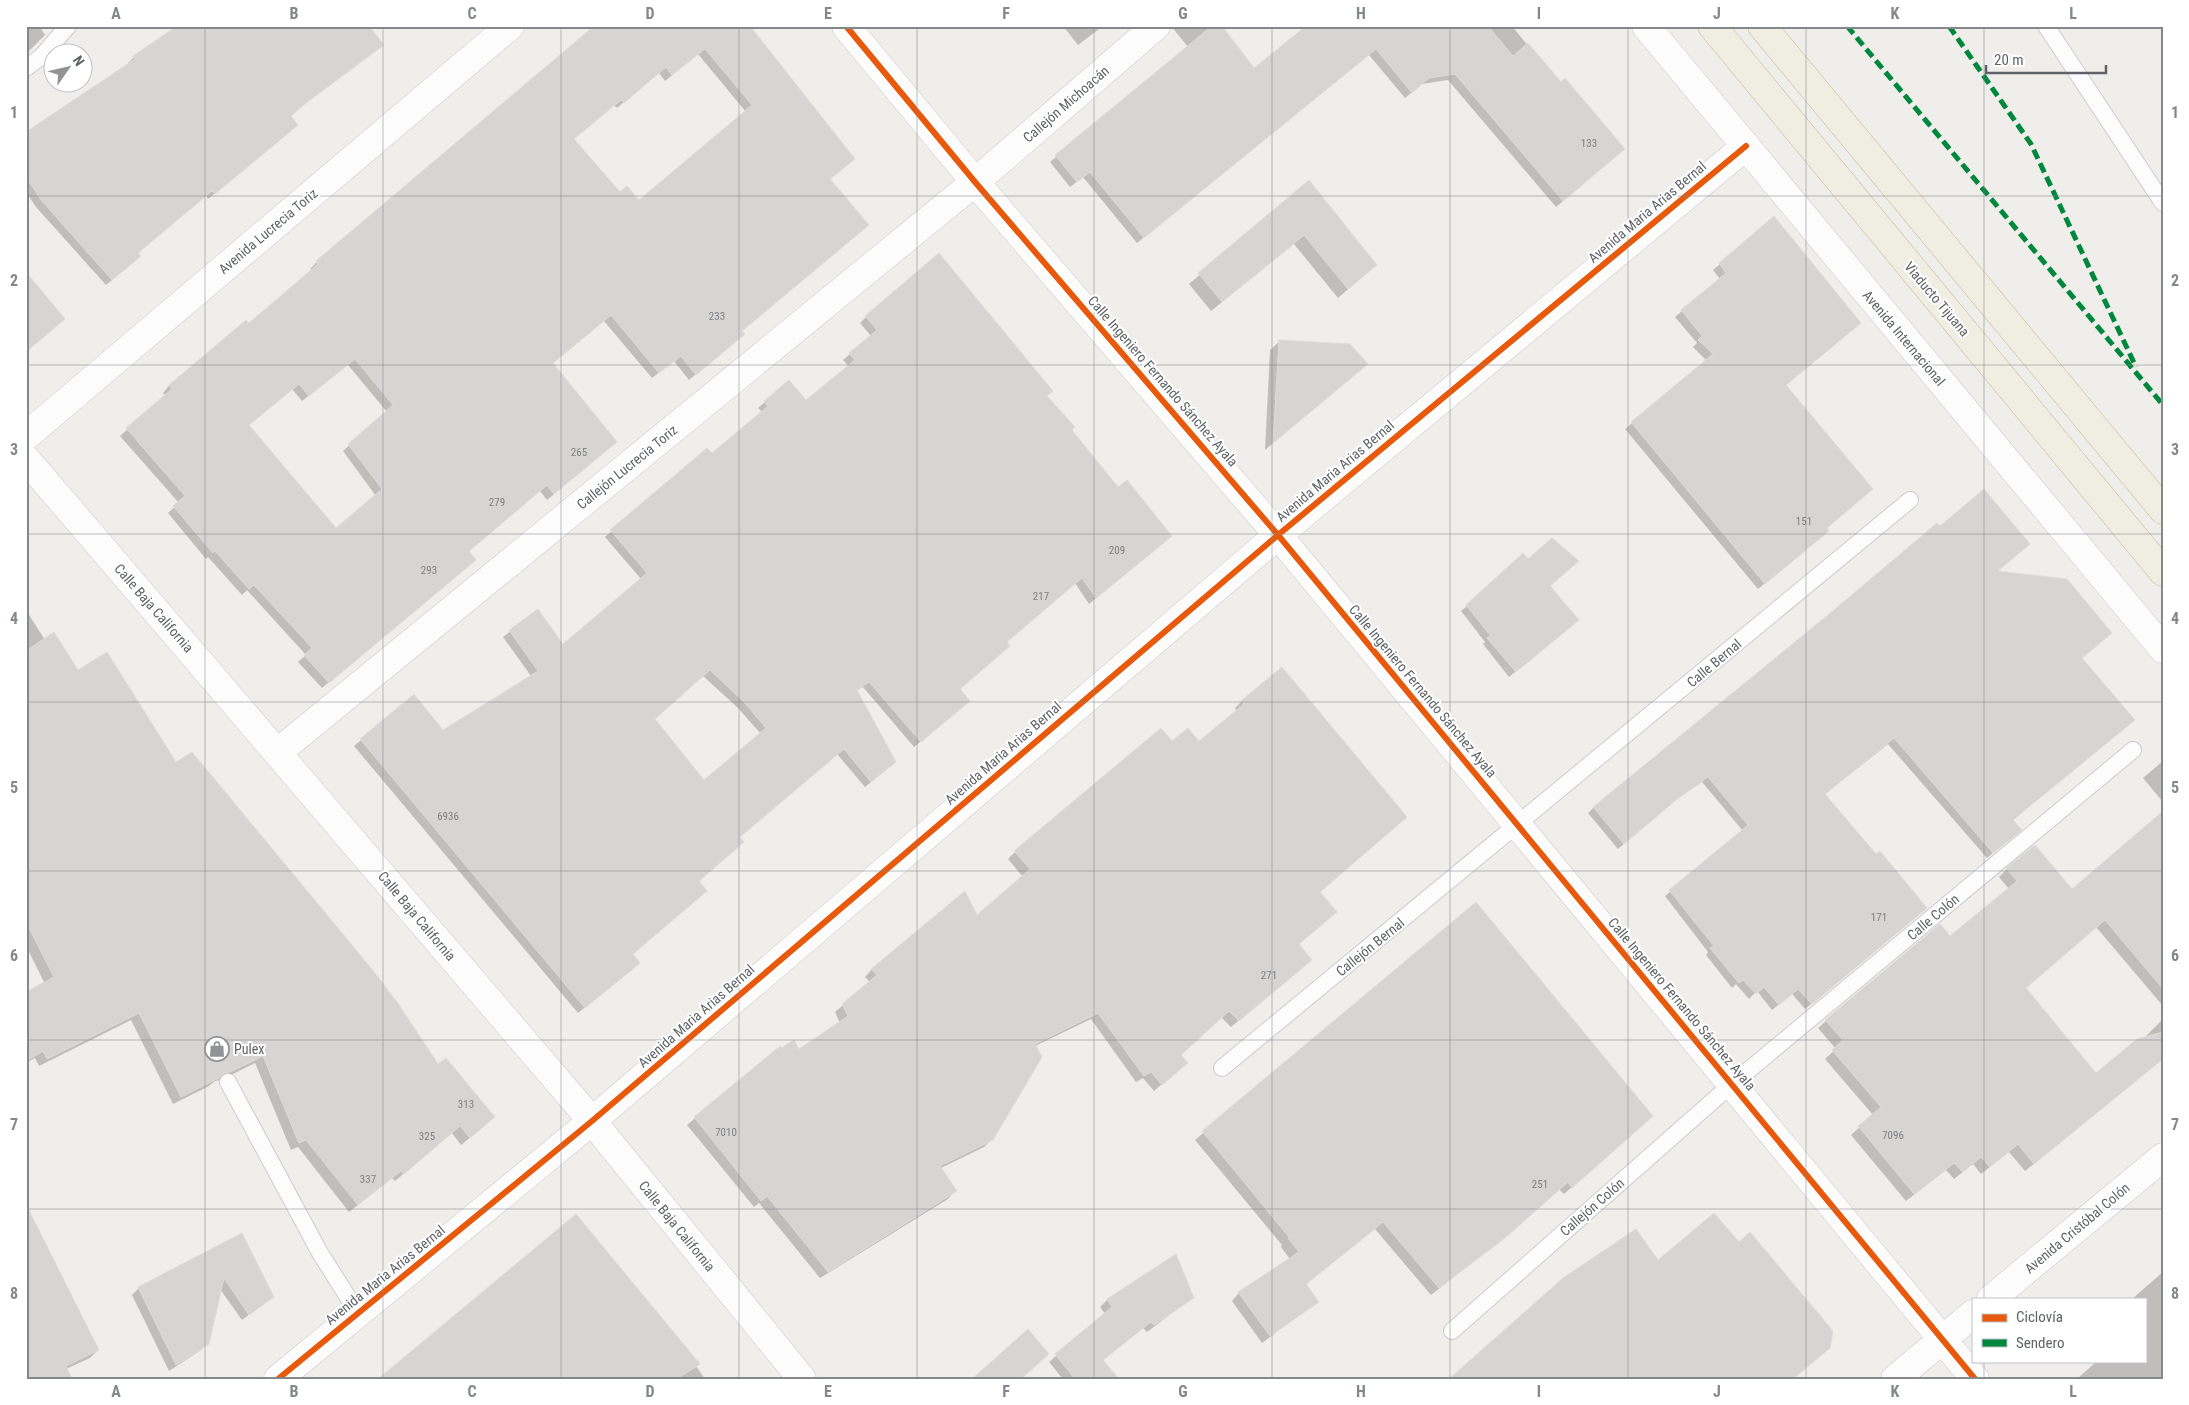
<svg xmlns="http://www.w3.org/2000/svg" width="2189" height="1405" font-family="'Roboto Condensed',sans-serif">
	<style>
		.shadow { fill: #0003; fill-rule: evenodd }
		.building { fill: #d6d5d3; stroke: #deddd9; fill-rule: evenodd }
		.lines { fill: none; stroke-linecap: round; stroke-linejoin: round }
		.service-casing { stroke: #cbcccc; stroke-width: 18 }
		.minor-casing { stroke: #cbcccc; stroke-width: 29 }
		.tertiary-casing { stroke: #cbcccc; stroke-width: 29 }
		.secondary-casing { stroke: #cacacb; stroke-width: 29 }
		.motorway-casing { stroke: #c8b996; stroke-width: 29 }
		.service { stroke: #fdfcfc; stroke-width: 16 }
		.minor { stroke: #fdfcfc; stroke-width: 28 }
		.tertiary { stroke: #fdfcfc; stroke-width: 28 }
		.secondary { stroke: #fdfcfc; stroke-width: 28 }
		.motorway { stroke: #f0ede3; stroke-width: 28 }
		.quiet { stroke: #00873e; stroke-width: 5; stroke-dasharray: 10 5; stroke-linecap: butt }
		.cycleway-casing { stroke: #fff; stroke-width: 9 }
		.cycleway { stroke: #e8590c; stroke-width: 6 }
		.grid { fill: none; stroke: #84888a; stroke-width: 1; stroke-opacity: 0.55 }
		.labels { text-anchor: middle; dominant-baseline: central; stroke-width: 4; stroke-linejoin: round; paint-order: stroke }
		.number-label { font-size: 11px; fill: #7e8184 }
		.street-label { font-size: 14px; fill: #5f6368; stroke: #fff }
		.poi-label { font-size: 14px; fill: #5f6368; stroke: #fff; text-anchor: start }
		.neatline { fill: none; stroke: #84888a; stroke-width: 2 }
		.grid-label { font-size: 16px; text-anchor: middle; font-weight: bold; fill: #84888a }
	</style>
	<rect width="100%" height="100%" fill="#efeeea"/>
	<g class="shadow">
		<polygon points="26,26 42,26 40,27 45,35 26,54"/>
		<polygon points="179,26 374,26 370,29 382,45 298,109 290,116 291,131 208,199 206,196 137,253 134,262 106,285 36,207 26,192 26,134 129,65 128,63 134,57"/>
		<path d="M596 26H747L847 165 829 180 737 340 689 380 674 361 652 378 604 321 552 364 609 448 547 500 540 491 468 552V566L322 688 298 662 306 655 247 590 242 595 208 557 206 559 168 513 179 503 120 436 166 396 163 393 169 386 246 322 249 324 313 271 310 269 317 262ZM698 54 746 112 639 202 620 193 573 139 614 105 617 108 659 73 665 81ZM348 365 387 412 343 451 376 496 335 529 248 425 292 389 302 401Z"/>
		<polygon points="1063,26 1103,26 1078,45"/>
		<polygon points="1171,26 1221,26 1254,69 1308,26 1512,26 1617,155 1556,207 1448,80 1422,84 1405,98 1369,55 1137,243 1083,177 1070,187 1050,162 1188,47"/>
		<polygon points="1308,182 1376,265 1338,298 1294,244 1211,311 1189,284"/>
		<polygon points="1774,218 1853,329 1785,386 1826,529 1821,537 1758,589 1625,429 1707,361 1693,347 1697,343 1675,317 1720,279 1713,270"/>
		<path d="M866 317 1045 397 1118 489 1165 542 1089 604 1075 583 1005 643 959 690 962 707 914 747 863 687 856 691 888 768 865 787 837 754 739 837 632 954 633 969 578 1013 354 746 414 696 443 732 531 676 503 637 538 611 563 646 641 579 605 537 707 449 712 455 762 412 758 408 765 402 806 401 849 366 843 360 871 336 860 323ZM703 676 738 708 761 734 703 781 653 719Z"/>
		<polygon points="1280,341 1366,364 1265,450 1270,350"/>
		<polygon points="1996,572 2081,658 2012,820 2014,835 1987,858 1888,744 1824,795 1876,856 1926,908 1805,1009 1792,994 1772,1010 1757,991 1749,999 1736,984 1732,988 1706,955 1708,952 1665,896 1743,831 1702,782 1674,801 1618,849 1588,813 1594,807"/>
		<polygon points="1549,586 1572,626 1509,677 1483,644 1485,642 1461,611 1467,606"/>
		<polygon points="26,610 45,640 176,764 437,1066 485,1125 461,1145 452,1133 395,1181 392,1178 349,1212 298,1147 291,1150 255,1063 221,1080 215,1081 209,1086 173,1104 131,1020 39,1066 35,1058 26,1063 26,994 45,984 26,946"/>
		<polygon points="1282,669 1319,892 1298,944 1303,967 1231,1027 1221,1017 1180,1055 1186,1063 1154,1091 1143,1078 1136,1082 1091,1019 1035,1046 992,1139 984,1147 941,1168 955,1191 948,1199 820,1278 759,1203 754,1207 687,1125 779,1048 798,1051 840,1023 835,1012 870,982 865,977 872,969 977,917 1023,877 1008,859 1015,852 1172,742 1199,743 1237,711 1235,708 1242,701"/>
		<polygon points="2163,761 2163,802 2143,778"/>
		<polygon points="2163,813 2163,1006 2096,927 2024,989 2096,1075 2143,1039 2163,1019 2163,1058 2025,1171 2009,1152 1981,1174 1973,1164 1954,1179 1946,1170 1906,1201 1851,1135 1873,1115 1825,1059 1836,1049 1818,1028 1826,1021 1950,938 2009,889 1999,877 2007,869 2072,891"/>
		<polygon points="1475,904 1643,1124 1564,1194 1559,1189 1495,1245 1431,1295 1375,1229 1305,1285 1317,1302 1262,1343 1232,1301 1239,1293 1290,1259 1281,1247 1282,1245 1195,1140"/>
		<polygon points="242,1234 273,1297 242,1320 220,1289 208,1343 201,1350 169,1371 132,1295 139,1288"/>
		<polygon points="1175,1256 1192,1298 1147,1332 1143,1328 1102,1361 1118,1379 1063,1379 1049,1362 1105,1314 1100,1307 1107,1300"/>
		<polygon points="2163,1272 2163,1379 2077,1379 2097,1361 2145,1361 2145,1299 2132,1299"/>
		<polygon points="98,1350 90,1358 66,1369 26,1379"/>
		<polygon points="696,1366 705,1379 381,1379"/>
	</g>
	<g class="building">
		<polygon points="177,26 369,26 384,45 306,103 291,116 298,125 215,194 212,191 138,253 141,256 112,280 42,201 26,177 26,132 135,59 133,56"/>
		<path d="M594 26H750L855 159 830 179 869 225 742 331 745 334 696 375 681 356 659 373 611 315 553 363 617 442 554 494 547 485 469 551 476 560 329 683 304 655 312 648 254 585 249 589 215 551 213 553 173 506 185 496 126 428 172 389 169 385 246 320 249 323 318 264 316 261ZM705 49 752 105 639 200 627 186 620 192 574 139 621 100 624 103 666 67 672 75ZM355 359 393 405 348 444 382 489 336 528 249 425 299 384 309 396Z"/>
		<polygon points="1212,26 1222,26 1254,68 1306,26 1488,26 1513,56 1528,43 1561,82 1565,78 1625,149 1563,201 1455,74 1429,78 1412,93 1376,49 1144,238 1090,172 1077,182 1055,155"/>
		<polygon points="1309,180 1377,265 1348,289 1304,235 1222,302 1198,273"/>
		<polygon points="1774,216 1861,323 1786,385 1873,489 1827,528 1829,531 1765,584 1631,422 1713,354 1698,340 1702,336 1681,310 1726,273 1719,263"/>
		<path d="M939 253 1053 391 1047 396 1075 427 1072 430 1118 487 1127 480 1172 536 1096 598 1082 578 1007 642 1010 646 960 689 970 701 921 742 869 682 857 690 896 762 871 782 844 749 740 837 744 842 699 881 707 891 633 954 640 963 585 1008 360 739 414 694 443 730 538 671 509 630 538 609 563 644 647 573 610 530 707 448 712 453 768 406 764 401 789 380 806 400 855 360 849 353 877 330 865 316ZM710 670 744 702 766 728 704 780 655 719Z"/>
		<polygon points="26,272 65,319 26,352"/>
		<polygon points="1279,340 1350,344 1368,364 1273,443"/>
		<polygon points="1984,489 2030,544 1998,571 2067,579 2112,633 2082,658 2135,720 2013,820 2022,830 1993,853 1894,738 1825,794 1876,854 1880,851 1927,908 1812,1004 1798,989 1779,1005 1764,987 1756,994 1743,980 1739,983 1710,948 1714,946 1669,890 1748,825 1708,777 1682,795 1624,844 1593,807 1828,615 1937,523 1940,526"/>
		<polygon points="1552,538 1579,561 1550,586 1579,620 1516,672 1487,638 1490,635 1466,605 1523,553 1528,559"/>
		<polygon points="54,632 78,670 107,652 176,762 192,752 371,968 397,1002 438,1064 446,1058 495,1117 470,1138 460,1126 404,1174 401,1171 358,1205 306,1140 299,1143 263,1056 230,1072 224,1073 219,1078 181,1097 139,1013 47,1059 43,1051 26,1061 26,992 54,977 26,922 26,651"/>
		<polygon points="1282,667 1407,817 1320,892 1337,912 1299,944 1312,960 1239,1021 1229,1011 1181,1055 1188,1063 1162,1085 1151,1072 1144,1076 1098,1013 1035,1044 1042,1057 993,1140 940,1166 957,1191 828,1272 767,1196 761,1201 694,1117 780,1046 781,1048 794,1040 799,1049 848,1016 842,1004 877,975 871,969 965,891 977,915 1030,869 1014,851 1161,728 1172,741 1188,728 1199,741 1244,704 1242,700"/>
		<polygon points="2163,811 2163,989 2105,920 2026,988 2096,1073 2137,1039 2163,1032 2163,1059 2034,1164 2018,1144 1990,1167 1981,1157 1963,1172 1954,1163 1914,1194 1858,1126 1881,1107 1832,1050 1843,1040 1825,1020 1940,924 1950,936 2017,881 2006,868 2035,845 2072,889"/>
		<polygon points="1476,902 1653,1116 1572,1188 1568,1182 1505,1238 1439,1288 1383,1222 1306,1284 1319,1302 1270,1336 1238,1292 1299,1252 1288,1238 1289,1237 1202,1131"/>
		<polygon points="26,1204 99,1350 66,1366 72,1379 26,1379"/>
		<polygon points="1714,1213 1739,1242 1750,1232 1833,1331 1830,1348 1793,1379 1449,1379 1563,1278 1636,1229 1658,1260"/>
		<polygon points="576,1214 700,1364 677,1379 378,1379"/>
		<polygon points="242,1233 274,1297 249,1315 224,1278 209,1344 176,1365 138,1287"/>
		<polygon points="1176,1254 1194,1298 1154,1325 1151,1322 1103,1360 1119,1379 1075,1379 1055,1354 1112,1307 1107,1299"/>
		<polygon points="1028,1329 1049,1354 1021,1379 972,1379"/>
	</g>
	<g class="lines">
		<defs>
			<g id="service">
				<polyline points="2046,26 2163,203"/>
				<polyline points="26,68 41,57 68,26"/>
				<polyline points="1222,1068 1910,500"/>
				<polyline points="228,1082 320,1253 358,1313"/>
				<polyline points="1452,1331 1732,1084 2133,750"/>
			</g>
			<g id="minor">
				<polyline points="846,26 975,182 1278,535 1975,1379"/>
				<polyline points="278,752 975,182 1156,26"/>
			</g>
			<g id="tertiary">
				<polyline points="26,436 510,26"/>
				<polyline points="26,459 592,1121 802,1379"/>
				<polyline points="278,1379 592,1121 1278,535 1746,146"/>
			</g>
			<g id="secondary">
				<polyline points="1646,26 2163,649"/>
				<polyline points="1991,1299 2163,1157"/>
				<polyline points="1895,1379 1973,1314"/>
			</g>
			<g id="motorway">
				<polyline points="1712,26 2163,572"/>
				<polyline points="1762,26 2163,510"/>
			</g>
		</defs>
		<use href="#service" class="service-casing"/>
		<use href="#minor" class="minor-casing"/>
		<use href="#tertiary" class="tertiary-casing"/>
		<use href="#secondary" class="secondary-casing"/>
		<use href="#motorway" class="motorway-casing"/>
		<use href="#service" class="service"/>
		<use href="#minor" class="minor"/>
		<use href="#tertiary" class="tertiary"/>
		<use href="#secondary" class="secondary"/>
		<use href="#motorway" class="motorway"/>
		<g class="quiet">
			<polyline points="1847,26 2163,405"/>
			<polyline points="1949,26 2031,144 2136,367"/>
		</g>
		<defs>
			<g id="cycleway">
				<polyline points="846,26 975,182 1278,535 1975,1379"/>
				<polyline points="278,1379 592,1121 1278,535 1746,146"/>
			</g>
		</defs>
		<use href="#cycleway" class="cycleway-casing"/>
		<use href="#cycleway" class="cycleway"/>
	</g>
	<path class="grid" d="M205 26V1379M383 26V1379M561 26V1379M739 26V1379M917 26V1379M1094 26V1379M1272 26V1379M1450 26V1379M1628 26V1379M1806 26V1379M1984 26V1299M26 196H2163M26 365H2163M26 534H2163M26 702H2163M26 871H2163M26 1040H2163M26 1209H2163M1984 1361V1379"/>
	<defs>
		<symbol id="shop-ring" viewBox="-11 -11 22 22"><circle r="9.5" fill="#fff" stroke="#919496" stroke-width="1.5"/><path d="M-5-2.5h2.3a2.7 3.5 0 0 1 5.4 0H5L5.5 6h-11ZM-1.5-2.5h3a1.5 2.3 0 0 0-3 0Z" fill="#919496"/></symbol>
	</defs>
	<g fill-rule="evenodd">
		<use href="#shop-ring" x="203" y="1035" width="28" height="28"/>
	</g>
	<g class="labels">
		<g class="number-label">
			<text x="1589" y="143">133</text>
			<text x="717" y="316">233</text>
			<text x="579" y="452">265</text>
			<text x="497" y="502">279</text>
			<text x="1804" y="521">151</text>
			<text x="1117" y="550">209</text>
			<text x="429" y="570">293</text>
			<text x="1041" y="596">217</text>
			<text x="448" y="816">6936</text>
			<text x="1879" y="917">171</text>
			<text x="1269" y="975">271</text>
			<text x="466" y="1104">313</text>
			<text x="726" y="1132">7010</text>
			<text x="1893" y="1135">7096</text>
			<text x="427" y="1136">325</text>
			<text x="368" y="1179">337</text>
			<text x="1540" y="1184">251</text>
		</g>
		<g class="street-label">
			<text transform="translate(1066 104) rotate(-41)">Callejón Michoacán</text>
			<text transform="translate(1647 212) rotate(-40)">Avenida Maria Arias Bernal</text>
			<text transform="translate(268 231) rotate(-40)">Avenida Lucrecia Toriz</text>
			<text transform="translate(1937 299) rotate(50)">Viaducto Tijuana</text>
			<text transform="translate(1904 338) rotate(50)">Avenida Internacional</text>
			<text transform="translate(1163 381) rotate(49)">Calle Ingeniero Fernando Sánchez Ayala</text>
			<text transform="translate(627 467) rotate(-39)">Callejón Lucrecia Toriz</text>
			<text transform="translate(1335 471) rotate(-40)">Avenida Maria Arias Bernal</text>
			<text transform="translate(154 608) rotate(49)">Calle Baja California</text>
			<text transform="translate(1714 663) rotate(-40)">Calle Bernal</text>
			<text transform="translate(1423 691) rotate(50)">Calle Ingeniero Fernando Sánchez Ayala</text>
			<text transform="translate(1003 753) rotate(-41)">Avenida Maria Arias Bernal</text>
			<text transform="translate(417 916) rotate(50)">Calle Baja California</text>
			<text transform="translate(1933 917) rotate(-40)">Calle Colón</text>
			<text transform="translate(1370 947) rotate(-39)">Callejón Bernal</text>
			<text transform="translate(1682 1004) rotate(50)">Calle Ingeniero Fernando Sánchez Ayala</text>
			<text transform="translate(696 1016) rotate(-41)">Avenida Maria Arias Bernal</text>
			<text transform="translate(1592 1207) rotate(-41)">Callejón Colón</text>
			<text transform="translate(677 1226) rotate(51)">Calle Baja California</text>
			<text transform="translate(2077 1228) rotate(-40)">Avenida Cristóbal Colón</text>
			<text transform="translate(385 1275) rotate(-39)">Avenida Maria Arias Bernal</text>
		</g>
		<g class="poi-label">
			<text x="234" y="1049">Pulex</text>
		</g>
	</g>
	<rect width="2189" height="1405" fill="none" stroke="#ffffff" stroke-width="55"/>
	<rect x="1972" y="1298" width="175" height="65" fill="#ffffff" stroke="#bfc1c3"/>
	<rect x="1982" y="1314" width="25" height="8" fill="#e8590c" stroke="#bfc1c3"/>
	<text x="2016" y="1322" font-size="15" fill="#5f6368">Ciclovía</text>
	<rect x="1982" y="1339" width="25" height="8" fill="#00873e" stroke="#bfc1c3"/>
	<text x="2016" y="1348" font-size="15" fill="#5f6368">Sendero</text>
	<g transform="translate(68 68) rotate(56)"><circle r="24" fill="#ffffff" stroke="#bfc1c3"/>
	<path d="M0-4L9 19L0 12L-9 19Z" fill="#919496"/>
	<text y="-8" font-size="14" font-weight="bold" text-anchor="middle" fill="#5f6368">N</text>
	</g>
	<path d="M1986 65v8h120v-8" fill="none" stroke="#5f6368" stroke-width="2.5"/>
	<text x="1994" y="65" font-size="15" fill="#5f6368" stroke="#ffffff" stroke-width="4" paint-order="stroke">20 m</text>
	<rect x="28" y="28" width="2134" height="1350" class="neatline"/>
	<g class="grid-label">
		<text x="116" y="19">A</text>
		<text x="294" y="19">B</text>
		<text x="472" y="19">C</text>
		<text x="650" y="19">D</text>
		<text x="828" y="19">E</text>
		<text x="1006" y="19">F</text>
		<text x="1183" y="19">G</text>
		<text x="1361" y="19">H</text>
		<text x="1539" y="19">I</text>
		<text x="1717" y="19">J</text>
		<text x="1895" y="19">K</text>
		<text x="2073" y="19">L</text>
		<text x="14" y="118">1</text>
		<text x="2175" y="118">1</text>
		<text x="14" y="286">2</text>
		<text x="2175" y="286">2</text>
		<text x="14" y="455">3</text>
		<text x="2175" y="455">3</text>
		<text x="14" y="624">4</text>
		<text x="2175" y="624">4</text>
		<text x="14" y="793">5</text>
		<text x="2175" y="793">5</text>
		<text x="14" y="961">6</text>
		<text x="2175" y="961">6</text>
		<text x="14" y="1130">7</text>
		<text x="2175" y="1130">7</text>
		<text x="14" y="1299">8</text>
		<text x="2175" y="1299">8</text>
		<text x="116" y="1397">A</text>
		<text x="294" y="1397">B</text>
		<text x="472" y="1397">C</text>
		<text x="650" y="1397">D</text>
		<text x="828" y="1397">E</text>
		<text x="1006" y="1397">F</text>
		<text x="1183" y="1397">G</text>
		<text x="1361" y="1397">H</text>
		<text x="1539" y="1397">I</text>
		<text x="1717" y="1397">J</text>
		<text x="1895" y="1397">K</text>
		<text x="2073" y="1397">L</text>
	</g>
</svg>
